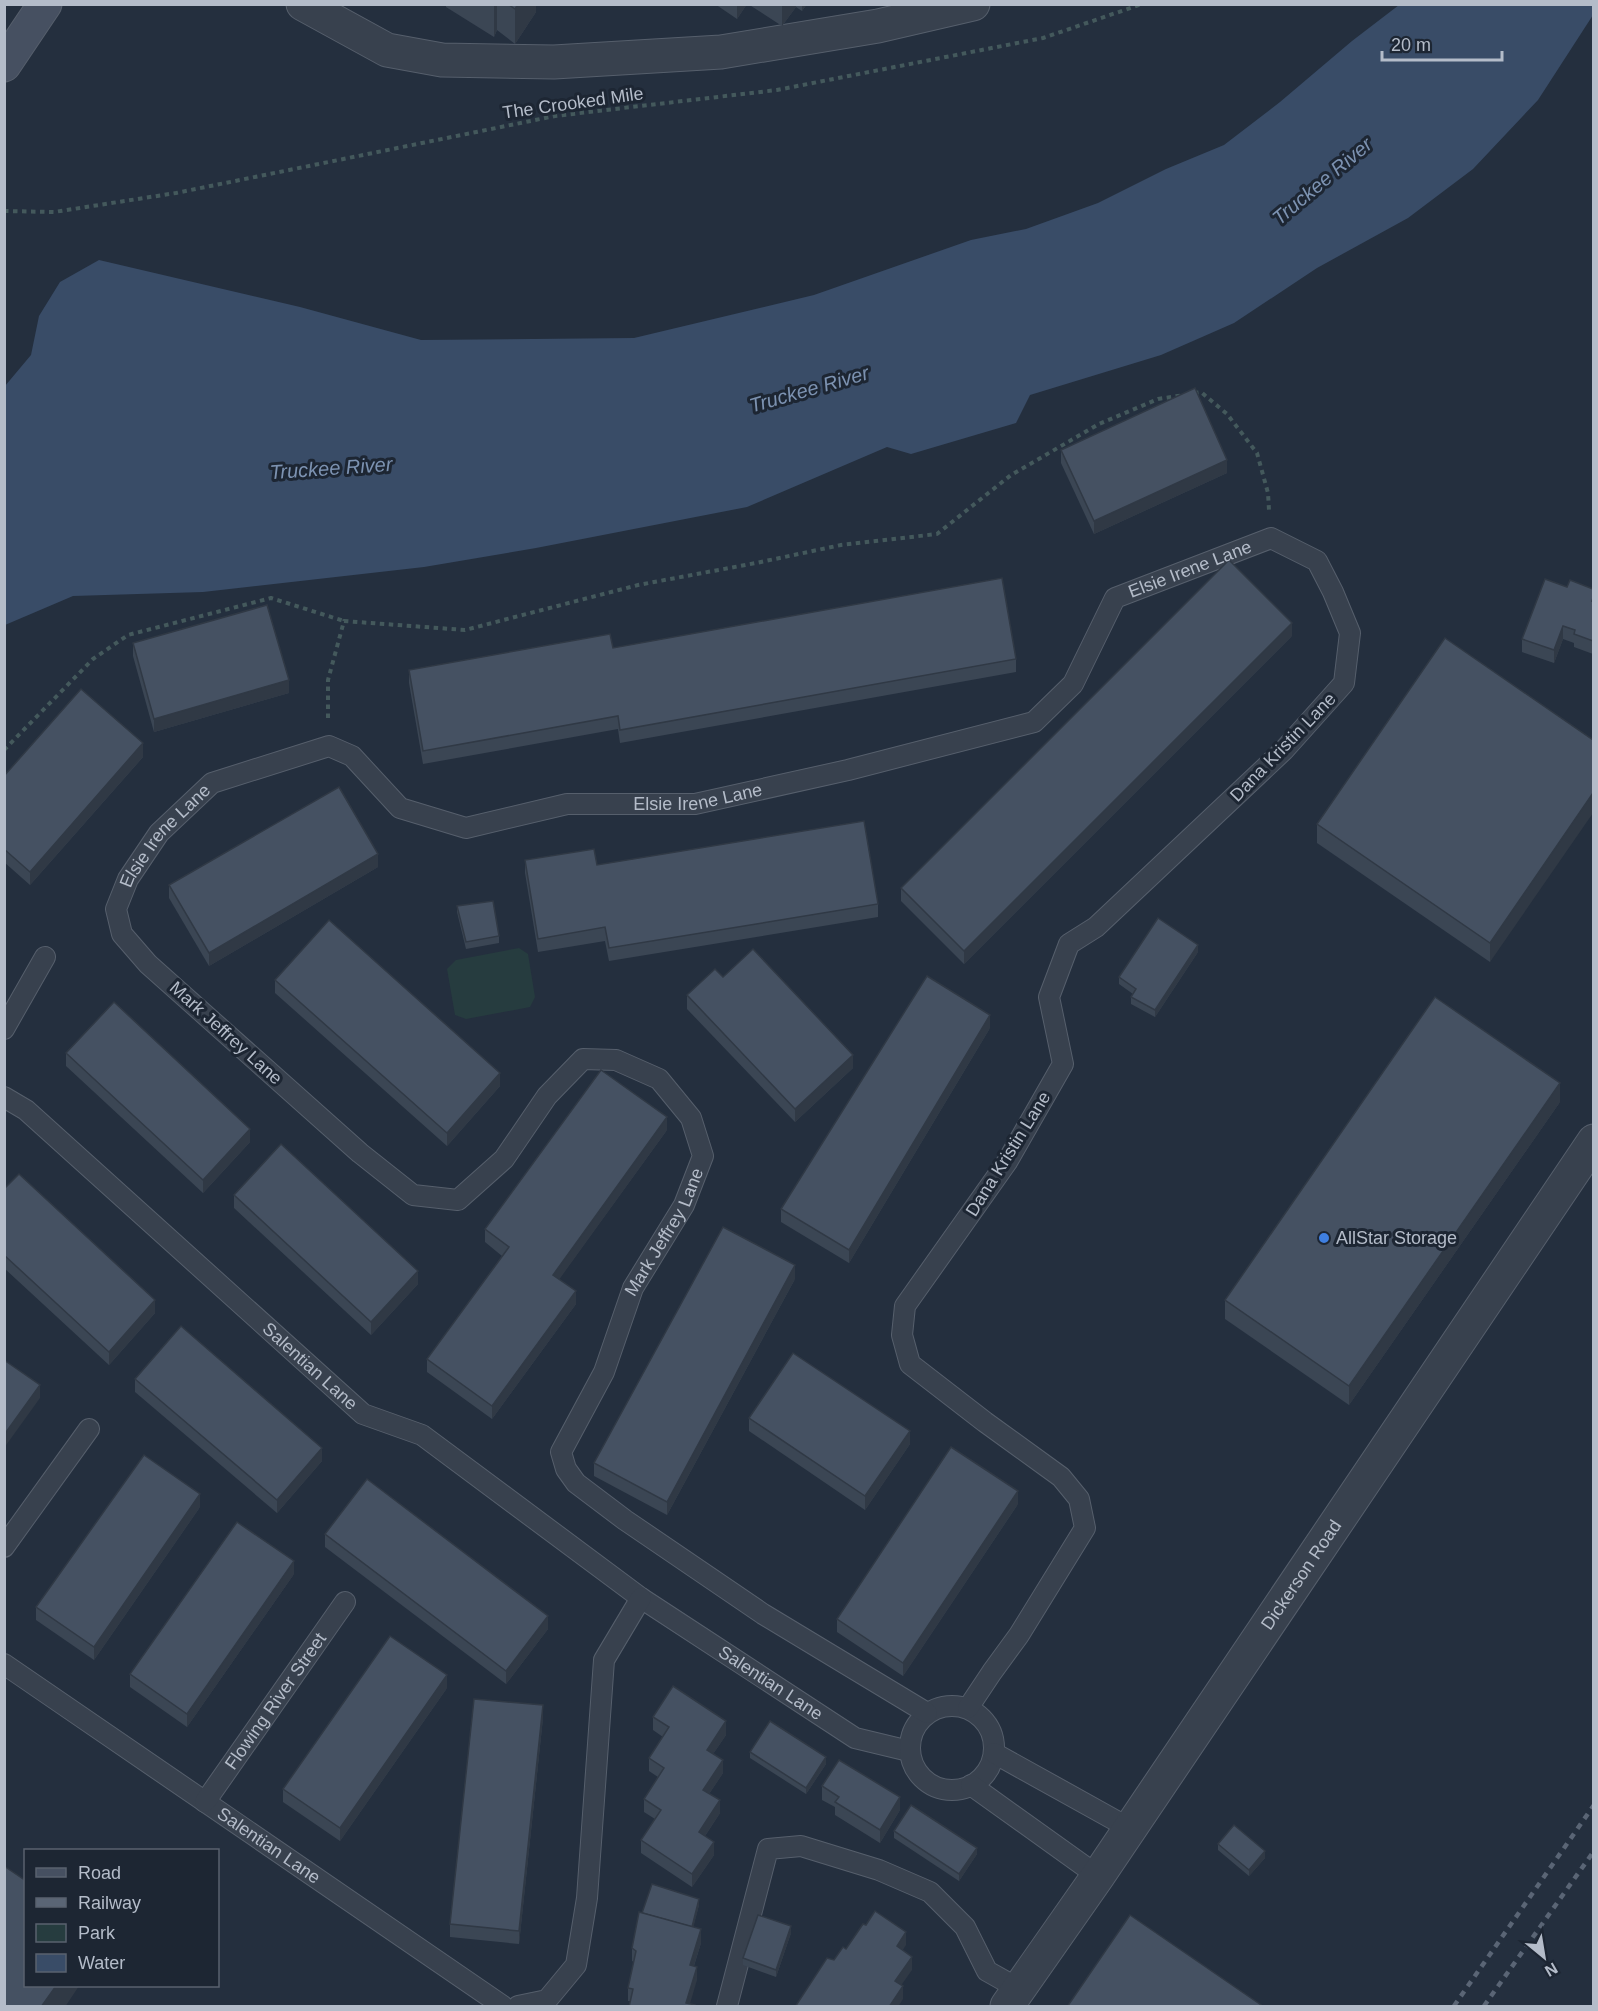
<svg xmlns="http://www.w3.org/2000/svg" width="1598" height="2011" font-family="Helvetica,sans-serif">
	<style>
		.green { fill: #263c3f }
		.water { fill: #394c67 }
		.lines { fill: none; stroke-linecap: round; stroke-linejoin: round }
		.lane-casing { stroke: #565f6c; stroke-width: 22 }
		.street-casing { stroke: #565f6c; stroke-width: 35 }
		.secondary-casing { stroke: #565f6c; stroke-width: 35 }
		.path { stroke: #44595c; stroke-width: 4; stroke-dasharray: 4.5 4.5; stroke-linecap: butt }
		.lane { stroke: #38414e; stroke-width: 20 }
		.street { stroke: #38414e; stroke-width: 33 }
		.secondary { stroke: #465061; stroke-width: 33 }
		.rail { stroke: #5a6575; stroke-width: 4.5; stroke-dasharray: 6 6; stroke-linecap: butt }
		.wall { fill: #3b4654 }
		.shaded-wall { fill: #303945 }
		.building { fill: #455162; stroke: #303945; stroke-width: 1.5 }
		.shop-dot { fill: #3f7fe0; stroke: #1d2633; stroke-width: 2 }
		.labels { text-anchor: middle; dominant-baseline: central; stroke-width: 6; stroke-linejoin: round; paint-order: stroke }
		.street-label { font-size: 18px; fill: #b4bcc9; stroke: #1d2633 }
		.poi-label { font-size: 18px; fill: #b4bcc9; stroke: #1d2633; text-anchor: start }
		.water-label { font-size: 20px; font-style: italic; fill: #7c92b1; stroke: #1d2633 }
	</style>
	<rect width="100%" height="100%" fill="#242f3e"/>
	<polygon class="green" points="519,948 528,954 535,997 530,1007 466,1019 455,1015 447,969 456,960"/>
	<polygon class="water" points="1399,5 1593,5 1593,15 1538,100 1473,169 1408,218 1317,268 1234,323 1161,355 1030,395 1016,423 911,454 887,447 747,507 536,548 424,567 203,592 73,596 5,625 5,386 31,355 39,316 60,282 99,260 300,307 421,340 634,338 814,295 971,240 1026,229 1098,203 1166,169 1224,145 1280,102 1352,41"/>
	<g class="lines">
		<defs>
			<g id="lane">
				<polyline points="4,1029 45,957"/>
				<path id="s1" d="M4 1097 26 1110 363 1414 422 1435 641 1598 855 1738 909 1751"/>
				<polyline points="4,1547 89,1429"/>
				<path id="s2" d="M4 1664 503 2006"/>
				<circle cx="952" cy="1748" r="42"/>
				<path id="s3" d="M927 1713 763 1614 625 1520 576 1483 566 1469 561 1452 604 1372 633 1288 684 1205 703 1156 691 1118 659 1079 616 1060 583 1059 547 1096 504 1159 458 1200 413 1195 360 1153 148 964 122 934 116 909 128 879 159 833 212 783 329 746 352 756 400 808 466 828 567 804H695L848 770 1034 722 1073 684 1115 598 1271 538 1317 561 1333 592 1350 633 1344 683 1284 750 1096 927 1069 944 1049 997 1063 1064 1007 1162 905 1306 902 1335 910 1364 985 1422 1061 1477 1079 1499 1085 1528 1019 1635 992 1672 968 1708"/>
				<polyline points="994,1753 1129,1828"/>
				<polyline points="971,1785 1098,1876"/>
				<path id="s4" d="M205 1802 345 1602"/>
				<polyline points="518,2006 547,2000 576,1965 587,1898 604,1660 641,1598"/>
				<polyline points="727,2006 768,1849 801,1846 879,1870 930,1892 965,1927 987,1971 1019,1989"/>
			</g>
			<g id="street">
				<polyline points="303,4 387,50 442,60 554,62 721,52 878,26 973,4"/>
				<path id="s5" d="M1007 2006 1098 1876 1594 1141"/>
			</g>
			<polyline id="secondary" points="4,65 45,4"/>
		</defs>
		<use href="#lane" class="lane-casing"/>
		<use href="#street" class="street-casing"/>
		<use href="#secondary" class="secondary-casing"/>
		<g class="path">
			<polyline points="4,211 54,212 176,193 555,116 777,90 1043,38 1142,4"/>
			<polyline points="1194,393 1201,392 1227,414 1257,453 1268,493 1269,510"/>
			<polyline points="328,718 328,680 344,621 465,630 638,585 756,563 841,545 937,534 1011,475 1099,424 1158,399 1184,395"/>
			<polyline points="4,750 93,659 128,635 271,598 344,621"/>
		</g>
		<use href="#lane" class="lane"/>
		<use href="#street" class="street"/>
		<use href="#secondary" class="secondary"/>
		<g class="rail">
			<polyline points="1454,2006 1594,1805"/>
			<polyline points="1484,2006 1594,1851"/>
		</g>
	</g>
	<g class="wall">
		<polygon points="446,4 536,4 536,12 515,44 497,30 494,37 446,7"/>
		<polygon points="715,4 747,4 737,19"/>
		<polygon points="748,4 807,4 802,11 796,7 782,26"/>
		<polygon points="1061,450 1227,473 1094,534 1061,463"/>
		<polygon points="1567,587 1593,589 1593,654 1574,647 1574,643 1563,639 1554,663 1522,652 1522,639"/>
		<polygon points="1292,636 964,964 901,901 901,888"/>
		<polygon points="133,643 289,693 154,732 133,656"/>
		<polygon points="613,648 1016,659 1016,672 620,743 618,729 423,764 409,683 409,670"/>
		<polygon points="1593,740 1490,962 1317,843 1317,824"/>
		<polygon points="143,757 30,885 4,862 4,776"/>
		<polygon points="525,860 597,865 878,904 878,917 609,961 605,941 538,952 525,873"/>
		<polygon points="378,867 209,966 169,898 169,885"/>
		<polygon points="457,906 499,936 499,943 466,949 457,912"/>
		<polygon points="1198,952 1155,1017 1131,1004 1131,997 1133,994 1119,984 1119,977"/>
		<polygon points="723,977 853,1068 795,1122 687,1009 687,995"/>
		<polygon points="275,980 500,1086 447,1146 275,993"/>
		<polygon points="990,1028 849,1263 781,1222 781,1209"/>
		<polygon points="66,1053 250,1142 203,1193 66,1066"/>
		<polygon points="1560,1102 1349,1405 1225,1319 1225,1300"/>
		<polygon points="667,1130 559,1279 576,1304 492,1419 427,1372 427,1359 502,1256 485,1242 485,1229"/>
		<polygon points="4,1189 155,1313 109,1365 4,1268"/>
		<polygon points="234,1195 418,1284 371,1335 234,1208"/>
		<polygon points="795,1279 667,1515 594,1476 594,1463"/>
		<polygon points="135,1379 322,1461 277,1513 135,1392"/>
		<polygon points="749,1418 910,1444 865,1510 749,1431"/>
		<polygon points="1018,1504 903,1676 837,1632 837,1619"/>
		<polygon points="200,1507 94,1660 36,1620 36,1607"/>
		<polygon points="325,1534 548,1629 506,1684 325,1547"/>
		<polygon points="294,1574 187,1727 130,1687 130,1674"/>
		<polygon points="447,1688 340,1841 283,1802 283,1789"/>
		<polygon points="653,1717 726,1735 713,1754 723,1773 709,1794 720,1813 705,1836 714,1855 692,1887 641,1853 641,1840 655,1819 644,1812 644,1799 658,1777 649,1771 649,1758 663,1737 653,1730"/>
		<polygon points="543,1718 519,1944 450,1937 450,1924"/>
		<polygon points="750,1752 826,1764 806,1794 750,1758"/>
		<polygon points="822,1786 900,1810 880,1843 835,1815 835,1807 822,1800"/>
		<polygon points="894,1831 977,1854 959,1881 894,1838"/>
		<polygon points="1218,1844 1265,1858 1249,1876 1218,1850"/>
		<polygon points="699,1905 693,1927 701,1943 694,1966 697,1980 630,2001 628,2001 628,1988 634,1962 632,1961 632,1948 642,1913"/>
		<polygon points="791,1933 776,1977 743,1965 743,1958"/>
	</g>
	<g class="shaded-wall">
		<polygon points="494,4 497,4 497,30 494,37"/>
		<polygon points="518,4 536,4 536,12 515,44 515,9"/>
		<polygon points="737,4 747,4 737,19"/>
		<polygon points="782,4 796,4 796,7 782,26"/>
		<polygon points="802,4 807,4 802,11"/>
		<polygon points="1227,460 1227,473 1094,534 1094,521"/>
		<polygon points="1292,623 1292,636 964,964 964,951"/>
		<polygon points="1563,626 1563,639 1554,663 1554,650"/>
		<polygon points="289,680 289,693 154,732 154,719"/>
		<polygon points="143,743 143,757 30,885 30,872"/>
		<polygon points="1593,793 1593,813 1490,962 1490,943"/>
		<polygon points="378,854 378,867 209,966 209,953"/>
		<polygon points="1198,945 1198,952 1155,1017 1155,1010"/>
		<polygon points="990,1015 990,1028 849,1263 849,1250"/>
		<polygon points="853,1055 853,1068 795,1122 795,1109"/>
		<polygon points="500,1073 500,1086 447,1146 447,1133"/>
		<polygon points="1560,1083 1560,1102 1349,1405 1349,1386"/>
		<polygon points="667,1117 667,1130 553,1288 553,1275"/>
		<polygon points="250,1129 250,1142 203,1193 203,1180"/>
		<polygon points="795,1265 795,1279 667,1515 667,1502"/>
		<polygon points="418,1271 418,1284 371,1335 371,1322"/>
		<polygon points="576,1291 576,1304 492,1419 492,1406"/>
		<polygon points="155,1300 155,1313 109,1365 109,1352"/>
		<polygon points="40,1385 40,1398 4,1448 4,1435"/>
		<polygon points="910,1431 910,1444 865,1510 865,1496"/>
		<polygon points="322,1448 322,1461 277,1513 277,1500"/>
		<polygon points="1018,1491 1018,1504 903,1676 903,1663"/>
		<polygon points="200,1494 200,1507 94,1660 94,1647"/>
		<polygon points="294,1561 294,1574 187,1727 187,1714"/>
		<polygon points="548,1616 548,1629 506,1684 506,1671"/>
		<polygon points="447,1675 447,1688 340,1841 340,1828"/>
		<polygon points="543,1705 543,1718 519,1944 519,1931"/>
		<polygon points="726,1721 726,1735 707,1763 707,1750"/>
		<polygon points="826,1757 826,1764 806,1794 806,1788"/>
		<polygon points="723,1760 723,1773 703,1803 703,1790"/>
		<polygon points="900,1797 900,1810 880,1843 880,1830"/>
		<polygon points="720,1800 720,1813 699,1845 699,1832"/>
		<polygon points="714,1842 714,1855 692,1887 692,1874"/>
		<polygon points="977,1848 977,1854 959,1881 959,1874"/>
		<polygon points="1265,1851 1265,1858 1249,1876 1249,1870"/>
		<polygon points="699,1899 699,1905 690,1941 690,1934"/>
		<polygon points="791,1926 791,1933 776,1977 776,1970"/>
		<polygon points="701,1929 701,1943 690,1978 690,1965"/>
		<polygon points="906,1932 906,1945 897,1959 897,1946"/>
		<polygon points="912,1957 912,1970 895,1994 895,1981"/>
		<polygon points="697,1967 697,1980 689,2007 686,2003"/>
		<polygon points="56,1986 79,1986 65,2007 41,2007"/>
		<polygon points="903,1986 903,1999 898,2007 889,2007"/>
	</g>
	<g class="building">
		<polygon points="508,4 518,4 515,9"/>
		<polygon points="1195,388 1227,460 1094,521 1061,450"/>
		<polygon points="1229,560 1292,623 964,951 901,888"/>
		<polygon points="1002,578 1016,659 620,730 618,716 423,751 409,670 610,634 613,648"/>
		<polygon points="1545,579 1567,587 1570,580 1593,589 1593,598 1592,601 1593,601 1593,641 1574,634 1575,630 1563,626 1554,650 1522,639"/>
		<polygon points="267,605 289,680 154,719 133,643"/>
		<polygon points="1445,638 1593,740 1593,793 1490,943 1317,824"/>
		<polygon points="81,689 143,743 30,872 4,849 4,776"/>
		<polygon points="339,787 378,854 209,953 169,885"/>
		<polygon points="864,821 878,904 609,948 605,927 538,939 525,860 594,849 597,865"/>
		<polygon points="493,901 499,936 466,942 457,906"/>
		<polygon points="1158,918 1198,945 1155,1010 1131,997 1136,989 1119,977"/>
		<polygon points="329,920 500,1073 447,1133 275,980"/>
		<polygon points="753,949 853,1055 795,1109 687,995 715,969 723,977"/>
		<polygon points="927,976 990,1015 849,1250 781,1209"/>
		<polygon points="1435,997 1560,1083 1349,1386 1225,1300"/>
		<polygon points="114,1002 250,1129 203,1180 66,1053"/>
		<polygon points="601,1070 667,1117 553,1275 576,1291 492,1406 427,1359 509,1247 485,1229"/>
		<polygon points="281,1144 418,1271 371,1322 234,1195"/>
		<polygon points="19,1174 155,1300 109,1352 4,1255 4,1189"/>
		<polygon points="723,1227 795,1265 667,1502 594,1463"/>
		<polygon points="181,1326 322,1448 277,1500 135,1379"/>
		<polygon points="793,1353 910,1431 865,1496 749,1418"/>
		<polygon points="4,1360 40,1385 4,1435"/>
		<polygon points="951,1447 1018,1491 903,1663 837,1619"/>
		<polygon points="144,1455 200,1494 94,1647 36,1607"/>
		<polygon points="367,1479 548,1616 506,1671 325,1534"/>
		<polygon points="237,1522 294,1561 187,1714 130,1674"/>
		<polygon points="390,1636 447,1675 340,1828 283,1789"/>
		<polygon points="673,1686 726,1721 707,1750 723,1760 703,1790 720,1800 699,1832 714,1842 692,1874 641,1840 661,1810 644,1799 664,1768 649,1758 669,1727 653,1717"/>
		<polygon points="474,1699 543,1705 519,1931 450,1924"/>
		<polygon points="770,1721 826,1757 806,1788 750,1752"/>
		<polygon points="839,1760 900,1797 880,1830 835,1802 839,1797 822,1786"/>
		<polygon points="911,1805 977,1848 959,1874 894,1831"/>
		<polygon points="1234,1825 1265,1851 1249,1870 1218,1844"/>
		<polygon points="4,1866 26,1881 26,1986 56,1986 41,2007 4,2007"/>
		<polygon points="652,1884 699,1899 692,1927 642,1913"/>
		<polygon points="875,1911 906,1932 897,1946 912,1957 895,1981 903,1986 889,2007 795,2007 827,1958 834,1960 843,1947 846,1949 863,1924 866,1925"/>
		<polygon points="639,1912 701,1929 690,1965 697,1967 686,2003 695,2005 694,2007 629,2007 633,1989 628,1988 636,1951 632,1948"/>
		<polygon points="758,1915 791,1926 776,1970 743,1958"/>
		<polygon points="1130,1915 1264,2007 1067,2007"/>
	</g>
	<circle class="shop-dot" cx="1324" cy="1238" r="6"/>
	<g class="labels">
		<g class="street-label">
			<text transform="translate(573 103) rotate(-8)">The Crooked Mile</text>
			<text stroke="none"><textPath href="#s3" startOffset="2866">Elsie Irene Lane</textPath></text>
			<text transform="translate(1283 747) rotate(-46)">Dana Kristin Lane</text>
			<text stroke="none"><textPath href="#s3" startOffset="2290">Elsie Irene Lane</textPath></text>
			<text stroke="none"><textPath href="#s3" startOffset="1696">Elsie Irene Lane</textPath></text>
			<text transform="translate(226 1033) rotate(42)">Mark Jeffrey Lane</text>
			<text transform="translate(1008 1154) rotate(-58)">Dana Kristin Lane</text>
			<text stroke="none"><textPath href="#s3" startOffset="699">Mark Jeffrey Lane</textPath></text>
			<text stroke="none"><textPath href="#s1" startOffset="408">Salentian Lane</textPath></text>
			<text stroke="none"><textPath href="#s5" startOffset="522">Dickerson Road</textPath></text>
			<text stroke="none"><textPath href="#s1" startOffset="970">Salentian Lane</textPath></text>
			<text stroke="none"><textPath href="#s4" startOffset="123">Flowing River Street</textPath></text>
			<text stroke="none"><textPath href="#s2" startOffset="321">Salentian Lane</textPath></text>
		</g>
		<g class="poi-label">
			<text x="1336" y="1238">AllStar Storage</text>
		</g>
		<g class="water-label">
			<text transform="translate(1322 181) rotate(-40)">Truckee River</text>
			<text transform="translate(809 389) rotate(-16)">Truckee River</text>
			<text transform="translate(331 468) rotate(-4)">Truckee River</text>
		</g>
	</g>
	<rect width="1598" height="2011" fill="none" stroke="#b4bcc9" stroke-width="12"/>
	<rect x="24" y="1849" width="195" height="138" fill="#1d2633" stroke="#59626f" stroke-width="1.5"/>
	<rect x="36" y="1868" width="30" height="9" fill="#465061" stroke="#59626f" stroke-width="1.5"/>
	<text x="78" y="1879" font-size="18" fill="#b4bcc9">Road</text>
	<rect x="36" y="1898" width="30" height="9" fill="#5a6575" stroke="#59626f" stroke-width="1.5"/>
	<text x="78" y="1909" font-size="18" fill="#b4bcc9">Railway</text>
	<rect x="36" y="1924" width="30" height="18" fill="#263c3f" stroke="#59626f" stroke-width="1.5"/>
	<text x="78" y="1939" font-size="18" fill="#b4bcc9">Park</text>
	<rect x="36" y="1954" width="30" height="18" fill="#394c67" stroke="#59626f" stroke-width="1.5"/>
	<text x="78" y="1969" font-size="18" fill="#b4bcc9">Water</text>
	<g transform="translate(1544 1957) rotate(150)" stroke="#1d2633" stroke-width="4.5" paint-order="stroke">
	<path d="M0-4.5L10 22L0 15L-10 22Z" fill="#b4bcc9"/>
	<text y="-9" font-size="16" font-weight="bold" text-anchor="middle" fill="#b4bcc9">N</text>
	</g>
	<path d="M1382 51v9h120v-9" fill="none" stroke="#b4bcc9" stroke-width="3"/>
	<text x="1391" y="51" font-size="18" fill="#b4bcc9" stroke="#1d2633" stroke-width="4.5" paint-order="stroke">20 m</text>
</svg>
